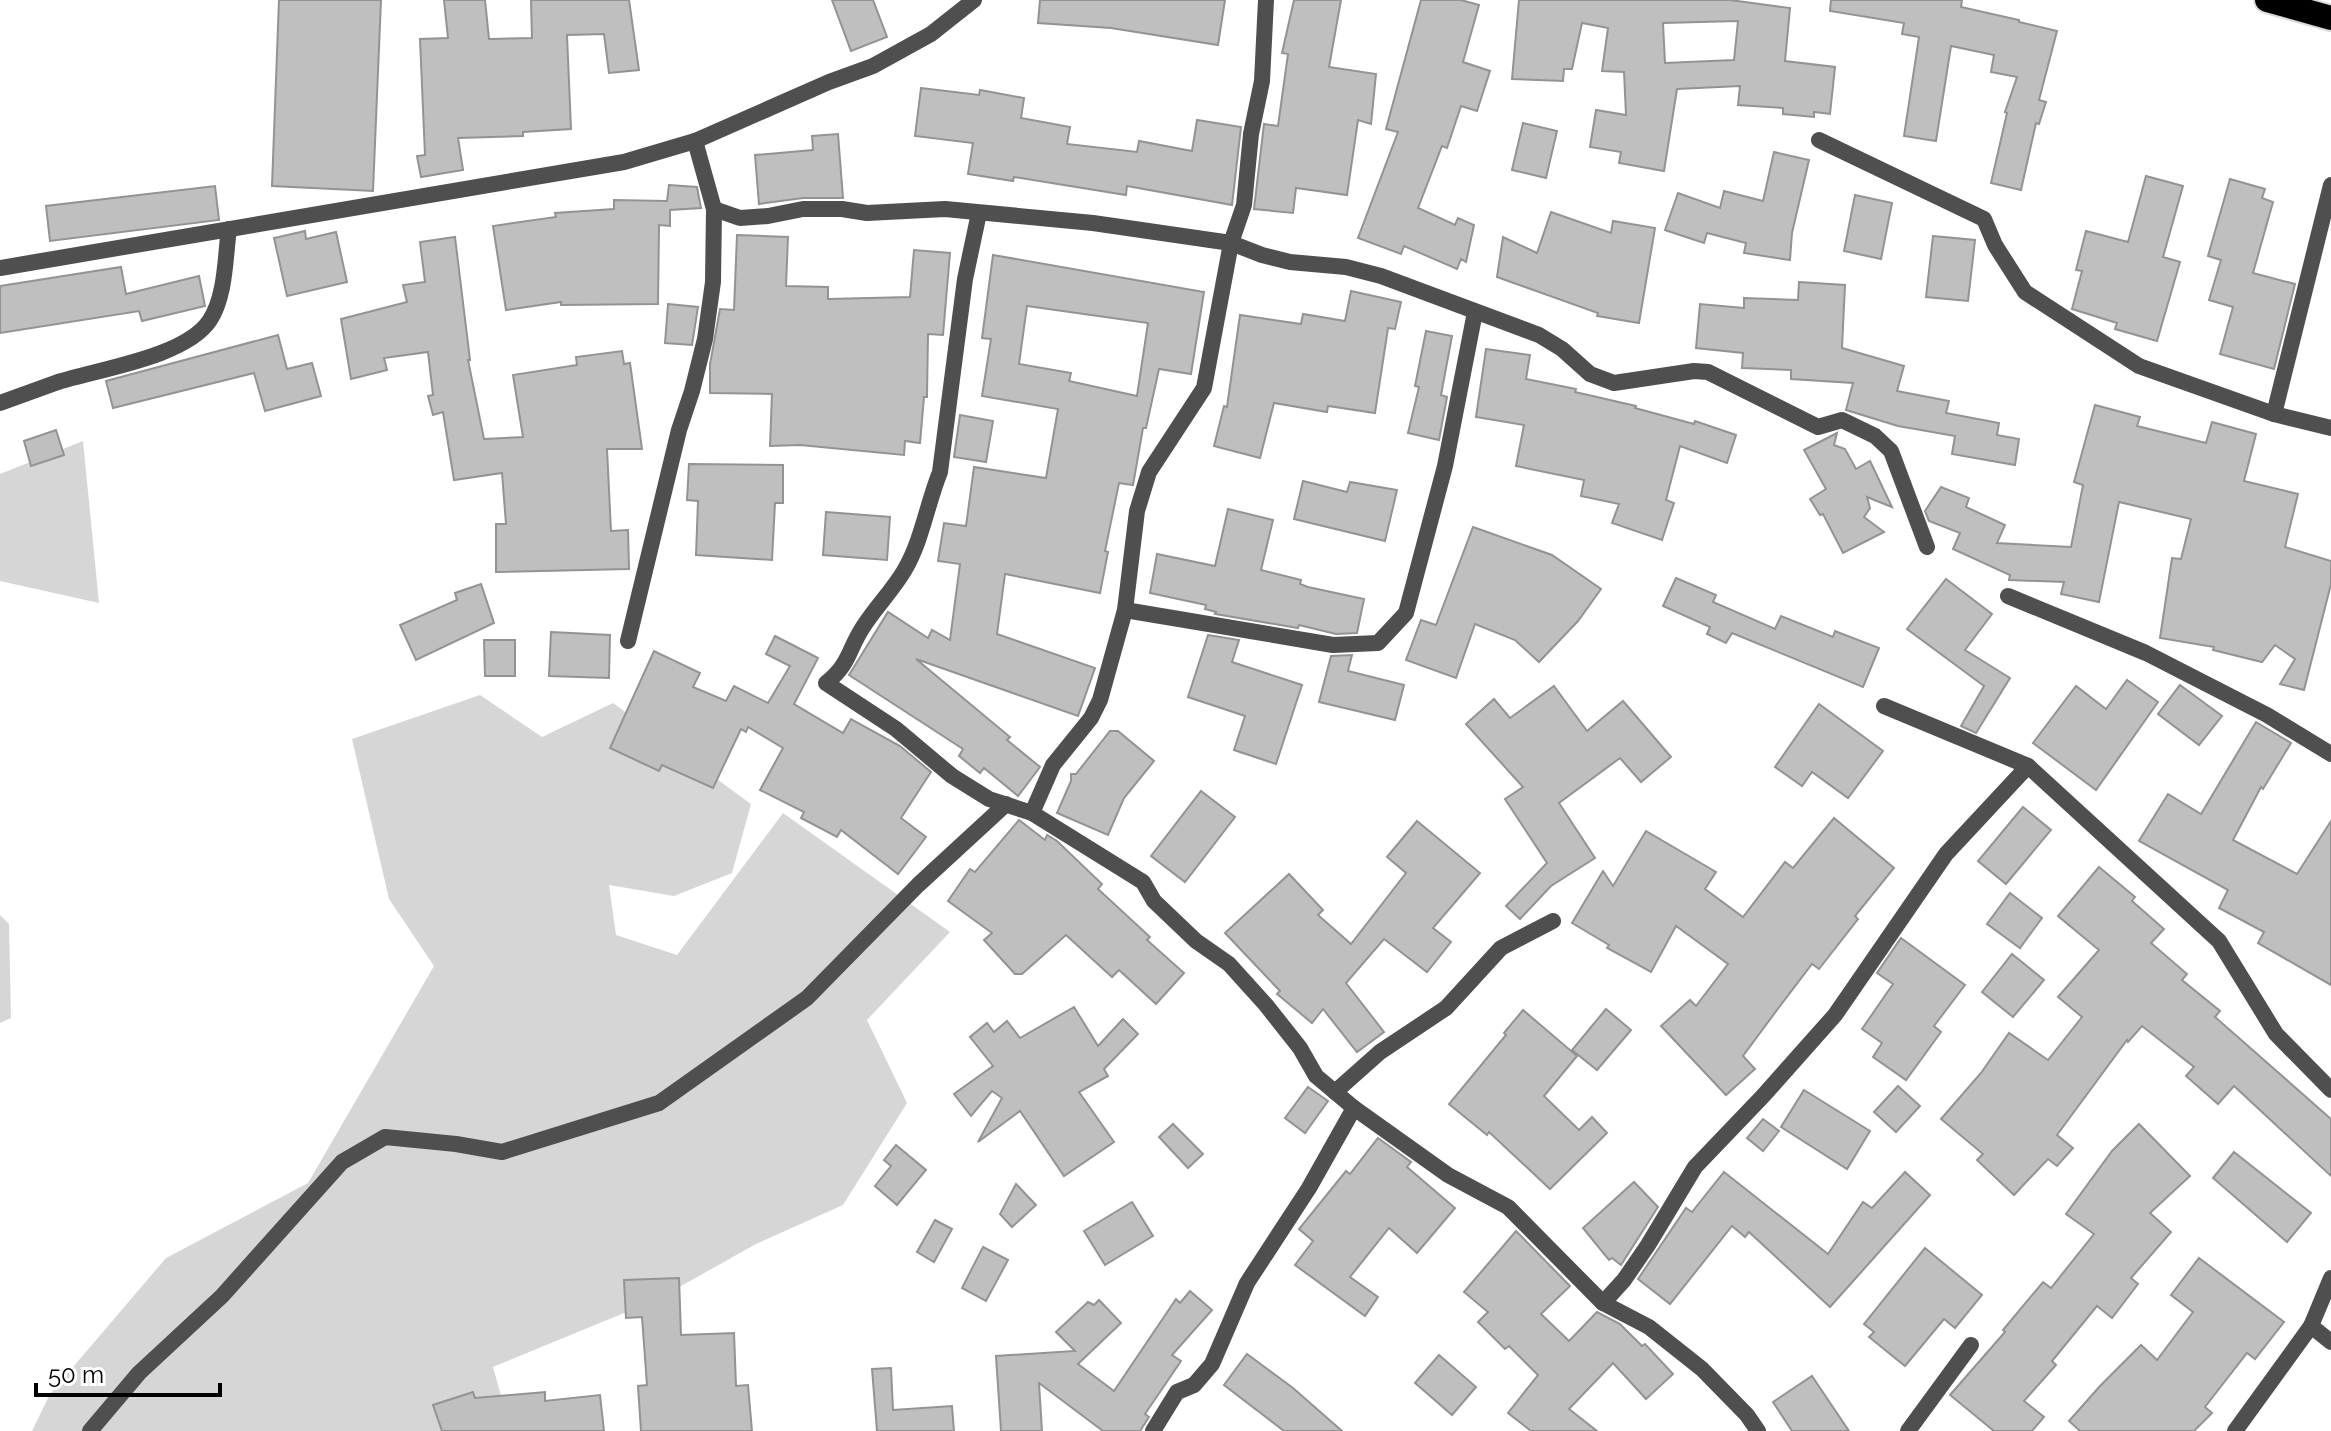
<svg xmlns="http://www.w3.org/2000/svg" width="2331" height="1431" font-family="Raleway,sans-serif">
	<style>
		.green { fill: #d6d6d6 }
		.building { fill: #bfbfbf; stroke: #939393; stroke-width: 2; fill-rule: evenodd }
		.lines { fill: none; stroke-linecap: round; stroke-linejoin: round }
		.highway-casing { stroke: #dbdbdb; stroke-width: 28 }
		.street { stroke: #4f4f4f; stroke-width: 16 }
		.highway { stroke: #000; stroke-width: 24 }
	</style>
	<rect width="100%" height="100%" fill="#fff"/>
	<g class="green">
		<polygon points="83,441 99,603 0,581 0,474"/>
		<polygon points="480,695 542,737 613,703 751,804 732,873 674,896 609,885 616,935 677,955 783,813 950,932 867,1020 907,1103 843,1205 756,1244 658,1299 493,1367 511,1431 32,1431 50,1394 166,1258 308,1183 434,966 389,899 352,739"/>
		<polygon points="0,915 9,924 11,1018 0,1023"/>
	</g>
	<g class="building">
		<polygon points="279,0 381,0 373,191 272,186"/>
		<polygon points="444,0 485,0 489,39 532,38 531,0 629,0 639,70 609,73 604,34 567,35 571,129 523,132 523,136 458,138 463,170 421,177 417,156 425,155 420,39 448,38"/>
		<polygon points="832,0 873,0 887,37 851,51"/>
		<polygon points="1040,0 1225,0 1218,45 1111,28 1038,23"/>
		<polygon points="1294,0 1341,0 1329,67 1376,74 1371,124 1358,120 1347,195 1296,188 1293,213 1254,209 1264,124 1278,126 1288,54 1282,53"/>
		<polygon points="1421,0 1461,0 1479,5 1463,62 1490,71 1477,111 1461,106 1447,148 1442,146 1418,208 1455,225 1458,218 1474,225 1466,262 1461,259 1457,269 1404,246 1401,254 1358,238 1398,132 1386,129"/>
		<path d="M1519 0H1730L1790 8 1785 61 1835 67 1830 114 1814 112V117L1783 114V108L1738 105 1740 86 1677 89 1664 171 1619 163 1621 152 1590 147 1596 110 1626 115 1624 72 1602 71 1608 28 1582 23 1572 69H1564L1563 81 1512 79ZM1738 21 1734 60 1665 63 1663 23Z"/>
		<polygon points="1831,0 1962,0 1961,7 2019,20 2019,22 2057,31 2039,100 2046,102 2039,124 2036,123 2021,190 1991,183 2007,113 2005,112 2017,77 1991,72 1994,55 1951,46 1936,141 1904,136 1919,37 1902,34 1904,23 1830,11"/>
		<polygon points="921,88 979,95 980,90 1024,98 1021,118 1070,127 1067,144 1137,152 1139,141 1192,151 1197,120 1241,127 1232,205 1127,186 1126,195 1014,177 1013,181 968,174 973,143 915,136"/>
		<polygon points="1523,123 1557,131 1546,178 1512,170"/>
		<polygon points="838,134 843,198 803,198 759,204 755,155 813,150 812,136"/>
		<polygon points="1774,152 1809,160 1792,233 1790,260 1744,253 1746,243 1707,233 1704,243 1665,230 1678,193 1720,208 1724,191 1763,201"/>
		<polygon points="2146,176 2183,186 2163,257 2180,262 2157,341 2115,329 2117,323 2072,309 2082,271 2076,270 2086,231 2128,242"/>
		<polygon points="2230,179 2265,189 2262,198 2273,202 2253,273 2295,284 2274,369 2220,354 2233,307 2209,300 2221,260 2208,256"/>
		<polygon points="669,185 697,187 701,208 670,210 670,226 659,225 658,304 561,305 561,302 506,310 493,226 556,217 555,213 614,209 614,200 667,201"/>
		<polygon points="215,186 219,220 50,241 46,206"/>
		<polygon points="1855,195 1892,203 1881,259 1844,251"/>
		<polygon points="1551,212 1611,233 1613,221 1655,228 1639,323 1597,316 1598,313 1497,277 1503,237 1537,253"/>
		<polygon points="305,231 306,239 336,232 347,282 287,296 274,238"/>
		<polygon points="737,235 788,237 786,286 828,287 828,299 910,297 914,250 950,253 943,335 928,334 927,397 924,397 920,443 905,441 904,455 800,445 770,446 772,394 710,393 710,364 720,309 734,310"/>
		<polygon points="1933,236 1975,240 1968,301 1926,297"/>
		<polygon points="455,237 470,360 468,360 484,439 523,437 513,375 577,365 576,357 622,351 624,364 630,363 642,449 607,449 611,531 628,530 629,569 496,572 496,524 506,524 502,473 454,480 443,412 433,415 428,396 433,395 428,352 384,358 387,370 351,379 341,319 407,302 403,285 425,282 420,242"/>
		<path d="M993 255 1204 292 1191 374 1159 369 1146 428H1143L1133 485 1119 483 1105 551 1108 552 1100 593 1005 574 997 634 1095 668 1078 716 916 659 1010 737 1007 740 1040 767 1018 796 984 768 980 773 959 756 963 749 849 675 888 612 928 638 932 630 950 640 960 564 938 561 944 523 966 526 974 467 1046 478 1058 409 982 396 991 339 982 338ZM1027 306 1148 323 1137 396 1069 381 1071 373 1019 364Z"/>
		<polygon points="121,267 126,294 199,276 205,306 142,321 139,311 0,333 0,286"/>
		<polygon points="1799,282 1845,285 1842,348 1904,366 1897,391 1949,401 1946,413 1999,423 1997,435 2019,439 2015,465 1952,454 1955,436 1898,426 1846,410 1853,383 1791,379 1791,370 1742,368 1743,353 1696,348 1700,304 1744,308 1744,298 1798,300"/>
		<polygon points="1351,291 1401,302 1395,329 1388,328 1375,413 1328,406 1327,412 1274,403 1260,458 1214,446 1224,406 1227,407 1240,315 1301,324 1303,314 1345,321"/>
		<polygon points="668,304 698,307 692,345 665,343"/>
		<polygon points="1426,331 1452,336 1441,395 1447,397 1439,440 1408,433 1419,387 1415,386"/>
		<polygon points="278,335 287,369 312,363 321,396 265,411 254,373 113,408 106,381"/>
		<polygon points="1486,349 1530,355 1526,379 1576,389 1575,392 1636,406 1635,408 1694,424 1695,421 1736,435 1727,463 1680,446 1666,500 1674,503 1662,540 1612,523 1619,504 1581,496 1584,480 1516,466 1524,425 1476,417"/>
		<polygon points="2095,405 2140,417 2137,426 2206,443 2212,422 2256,434 2244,481 2298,494 2285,547 2331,561 2331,584 2304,690 2280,684 2295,659 2275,645 2262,662 2213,650 2214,647 2160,638 2172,558 2181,559 2191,519 2119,502 2099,602 2061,594 2064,582 2009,580 2010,575 1953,549 1960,533 1929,521 1925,511 1941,487 1969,498 1966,507 2005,525 1997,543 2071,547 2083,485 2074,482"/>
		<polygon points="960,415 993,421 986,462 954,457"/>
		<polygon points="56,430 64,455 31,466 24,441"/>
		<polygon points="1837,433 1834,445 1845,449 1856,469 1870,461 1892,507 1867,497 1870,508 1864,517 1884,532 1843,553 1823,514 1820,515 1810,499 1826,489 1804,450"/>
		<polygon points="689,464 783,465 783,503 775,503 772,560 696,555 698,501 687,500"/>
		<polygon points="1303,481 1347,492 1350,482 1397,490 1385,541 1294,519"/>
		<polygon points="1228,509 1273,520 1261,570 1301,580 1300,584 1308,587 1364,599 1357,633 1336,634 1299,625 1298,628 1215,614 1216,612 1205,609 1206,605 1150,593 1157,554 1215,566"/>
		<polygon points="826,512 890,517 887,560 823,555"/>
		<polygon points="1473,527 1552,555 1601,589 1578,621 1539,662 1515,640 1475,624 1456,678 1406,660 1421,620 1436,625"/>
		<polygon points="1676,578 1716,595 1713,602 1775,629 1781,616 1833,637 1835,631 1879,648 1863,687 1732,633 1726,643 1707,634 1710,627 1663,606"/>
		<polygon points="1946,579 1992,614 1965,650 2010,678 1976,733 1961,726 1984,686 1907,629"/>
		<polygon points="481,584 494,623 416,660 400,625 457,600 455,593"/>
		<polygon points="551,632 610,635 609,678 549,676"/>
		<polygon points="1208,635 1239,640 1232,662 1302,685 1276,764 1234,750 1245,716 1188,697"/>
		<polygon points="775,636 818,658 794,704 843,733 851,719 900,746 931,772 901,818 926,837 898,874 841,830 837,837 801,818 804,812 760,790 783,748 748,727 746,732 741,729 713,788 662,765 659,771 610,748 654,651 700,673 693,687 726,701 734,686 768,703 790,666 766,654"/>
		<polygon points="484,640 515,640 515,676 485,676"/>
		<polygon points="1352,655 1348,671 1404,685 1395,720 1319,702 1331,656"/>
		<polygon points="2127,680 2158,702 2096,790 2033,743 2076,686 2106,709"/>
		<polygon points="2180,685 2222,716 2199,745 2158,714"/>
		<polygon points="1554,686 1587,731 1623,701 1671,757 1641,782 1620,758 1559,803 1595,858 1551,886 1520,919 1506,906 1547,863 1505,799 1523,787 1466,724 1494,699 1510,718"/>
		<polygon points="1819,704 1883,751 1848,798 1812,772 1802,786 1775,767"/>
		<polygon points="2256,722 2291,743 2263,789 2261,787 2233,840 2297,874 2331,821 2331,985 2258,943 2264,932 2219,908 2228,890 2139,841 2168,794 2201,814"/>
		<polygon points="1110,731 1118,731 1154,761 1124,798 1108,835 1057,813 1071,781 1071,774 1076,774"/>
		<polygon points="1201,791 1235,817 1185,882 1151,856"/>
		<polygon points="2023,807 2051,830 2006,884 1978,861"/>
		<polygon points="1834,818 1894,868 1855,916 1858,919 1819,969 1812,964 1777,1010 1743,1056 1755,1069 1726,1095 1661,1026 1690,1000 1696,1006 1728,964 1676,926 1651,972 1607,948 1609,945 1572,923 1603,871 1613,886 1646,831 1716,872 1705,889 1743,917 1785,862 1793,868"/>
		<polygon points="1019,820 1045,840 1047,835 1057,841 1102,884 1098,889 1150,937 1147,940 1184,973 1156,1004 1119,970 1112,977 1066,935 1022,974 1015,974 984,940 992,933 948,901 970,869 975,872"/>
		<polygon points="1417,821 1480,873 1433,928 1451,942 1427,972 1384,939 1346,983 1384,1032 1357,1052 1323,1009 1312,1023 1277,994 1280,991 1225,933 1289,874 1323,910 1318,915 1351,944 1406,873 1387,857"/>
		<polygon points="2099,867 2135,897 2132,901 2164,929 2151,943 2187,974 2182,980 2220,1011 2215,1017 2331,1119 2331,1176 2234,1086 2218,1104 2186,1076 2194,1067 2142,1026 2128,1042 2127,1040 2057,1135 2073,1148 2057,1166 2048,1159 2014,1195 1977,1160 1983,1154 1941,1119 1981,1073 2009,1033 2048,1060 2082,1017 2058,997 2099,950 2058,916"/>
		<polygon points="2010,893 2042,918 2020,948 1987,924"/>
		<polygon points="1901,938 1965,985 1934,1026 1941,1032 1906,1080 1873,1057 1882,1043 1862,1029 1893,984 1877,973"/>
		<polygon points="2012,954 2044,980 2013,1017 1982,992"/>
		<polygon points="1074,1007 1098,1046 1123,1019 1138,1034 1104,1069 1108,1076 1079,1092 1114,1142 1064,1176 1020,1111 978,1142 1002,1098 992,1091 971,1116 954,1094 993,1066 970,1037 987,1023 994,1032 1007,1021 1020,1038"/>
		<polygon points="1606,1009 1631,1030 1597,1070 1572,1050"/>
		<polygon points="1523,1010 1577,1056 1544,1096 1579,1130 1592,1117 1607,1133 1550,1189 1489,1132 1487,1135 1449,1104 1506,1035 1504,1033"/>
		<polygon points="1898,1086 1920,1106 1896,1132 1874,1112"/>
		<polygon points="1308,1087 1328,1101 1305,1133 1285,1118"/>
		<polygon points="1804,1090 1870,1131 1847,1169 1781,1127"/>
		<polygon points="1763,1119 1779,1131 1763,1151 1747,1138"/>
		<polygon points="1173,1124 1203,1154 1188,1168 1159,1137"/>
		<polygon points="2139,1124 2190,1176 2150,1213 2171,1232 2131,1278 2138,1284 2112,1318 2097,1306 2052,1361 2056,1365 2024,1401 2044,1417 2032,1431 1994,1431 1950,1395 2005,1332 2003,1330 2043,1282 2051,1288 2094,1234 2066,1214 2112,1151"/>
		<polygon points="1378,1138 1411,1162 1407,1167 1455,1208 1417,1253 1389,1228 1350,1277 1378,1297 1365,1316 1295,1265 1313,1241 1299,1229 1346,1171 1350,1174"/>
		<polygon points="896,1145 926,1170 897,1205 875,1186 891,1166 884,1160"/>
		<polygon points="2234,1152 2311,1213 2287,1242 2213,1178"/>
		<polygon points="1724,1172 1828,1254 1863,1202 1872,1208 1905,1172 1930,1195 1830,1307 1749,1232 1745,1237 1732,1226 1670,1304 1638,1279 1686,1208 1692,1212"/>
		<polygon points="1634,1182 1658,1207 1621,1265 1612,1258 1609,1260 1583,1228"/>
		<polygon points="1016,1184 1036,1205 1012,1227 1000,1214"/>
		<polygon points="1132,1202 1153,1236 1105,1265 1084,1231"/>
		<polygon points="935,1220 952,1229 934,1262 917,1252"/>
		<polygon points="1516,1231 1570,1286 1541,1314 1569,1341 1597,1312 1620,1324 1642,1346 1645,1344 1673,1374 1646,1399 1613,1363 1569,1409 1597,1431 1531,1431 1508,1413 1538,1375 1509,1346 1505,1349 1478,1322 1488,1312 1464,1292"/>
		<polygon points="983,1247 1008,1260 986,1301 962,1288"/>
		<polygon points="1925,1248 1982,1295 1955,1328 1944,1319 1905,1366 1869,1337 1874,1332 1864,1324"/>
		<polygon points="2199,1258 2284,1322 2255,1359 2247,1353 2205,1407 2212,1413 2194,1431 2080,1431 2069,1421 2100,1386 2141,1345 2157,1360 2193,1312 2171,1295"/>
		<polygon points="679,1278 681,1335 734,1333 736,1386 748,1385 752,1431 641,1431 638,1386 647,1385 642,1317 626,1318 624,1280"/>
		<polygon points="1190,1291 1212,1310 1172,1355 1181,1361 1145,1414 1149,1417 1140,1431 1103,1431 1039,1383 1042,1431 1001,1431 996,1356 1075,1351 1056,1332 1088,1302 1094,1305 1099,1300 1121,1323 1078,1364 1114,1391 1176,1299 1180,1303"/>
		<polygon points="1247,1354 1293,1388 1342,1431 1284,1431 1224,1385"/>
		<polygon points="1439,1355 1476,1387 1452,1415 1415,1383"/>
		<polygon points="891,1368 893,1410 952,1406 954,1431 877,1431 872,1369"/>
		<polygon points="1812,1376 1849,1431 1792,1431 1773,1402"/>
		<polygon points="473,1392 475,1398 545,1392 545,1401 600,1395 604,1431 442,1431 433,1405"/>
	</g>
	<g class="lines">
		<defs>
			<polyline id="highway" points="2267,0 2331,18"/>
		</defs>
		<use href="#highway" class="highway-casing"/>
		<g class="street">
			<polyline points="1819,140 1984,219 1995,245 2025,292 2139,366 2274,414 2331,428"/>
			<polyline points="714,209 740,218 768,216 803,209 842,209 867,213 945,209 1093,223 1231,243 1262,255 1290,262 1346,267 1381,276 1539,335 1562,349 1590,374 1614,383 1694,371 1708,372 1818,427 1842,420 1875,436 1891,451 1927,547"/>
			<path d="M979 213 965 279 940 472C927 504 922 541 904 571 892 591 875 608 863 627 848 650 850 664 826 683L896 729 952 776 989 799 1032 813 1143 882 1154 901 1196 941 1229 964 1266 1005 1300 1048 1316 1076 1354 1108 1448 1175 1508 1207 1603 1303 1649 1327 1702 1369 1747 1415 1758 1431"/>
			<polyline points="0,268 624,162 695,141 829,82 873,66 931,34 974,0"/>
			<path d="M0 403C19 396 39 389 58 382 99 369 186 357 210 320 226 295 225 257 229 229"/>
			<polyline points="2274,414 2331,185"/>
			<polyline points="2008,596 2146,653 2267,715 2331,754"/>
			<polyline points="1125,610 1333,645 1378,643 1406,613 1445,466 1475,312"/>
			<polyline points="628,641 679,430 692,391 705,339 713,282 714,209 695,141"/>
			<polyline points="1884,706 2028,766 2219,941 2276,1034 2331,1090"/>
			<polyline points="1032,813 1053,765 1091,718 1100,700 1125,610 1137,511 1149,472 1204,388 1231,243 1244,205 1251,134 1262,81 1266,0"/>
			<polyline points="1335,1092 1380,1052 1446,1008 1501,948 1553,921"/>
			<polyline points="1603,1303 1624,1280 1648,1245 1695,1167 1763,1096 1835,1015 1946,854 2028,766"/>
			<polyline points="2311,1326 2331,1342"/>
			<polyline points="90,1431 139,1373 222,1296 342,1162 385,1137 456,1144 502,1152 659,1103 807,998 918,885 1006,804"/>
			<polyline points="1153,1431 1177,1392 1194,1385 1212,1364 1247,1283 1309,1188 1354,1108"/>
			<polyline points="1908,1431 1971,1345"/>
			<polyline points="2235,1431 2311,1326 2331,1278"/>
		</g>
		<use href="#highway" class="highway"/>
	</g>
	<path d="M36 1383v12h184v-12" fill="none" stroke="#000000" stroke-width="4"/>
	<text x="48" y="1383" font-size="24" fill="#000000" stroke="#ffffff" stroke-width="6" paint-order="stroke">50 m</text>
</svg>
